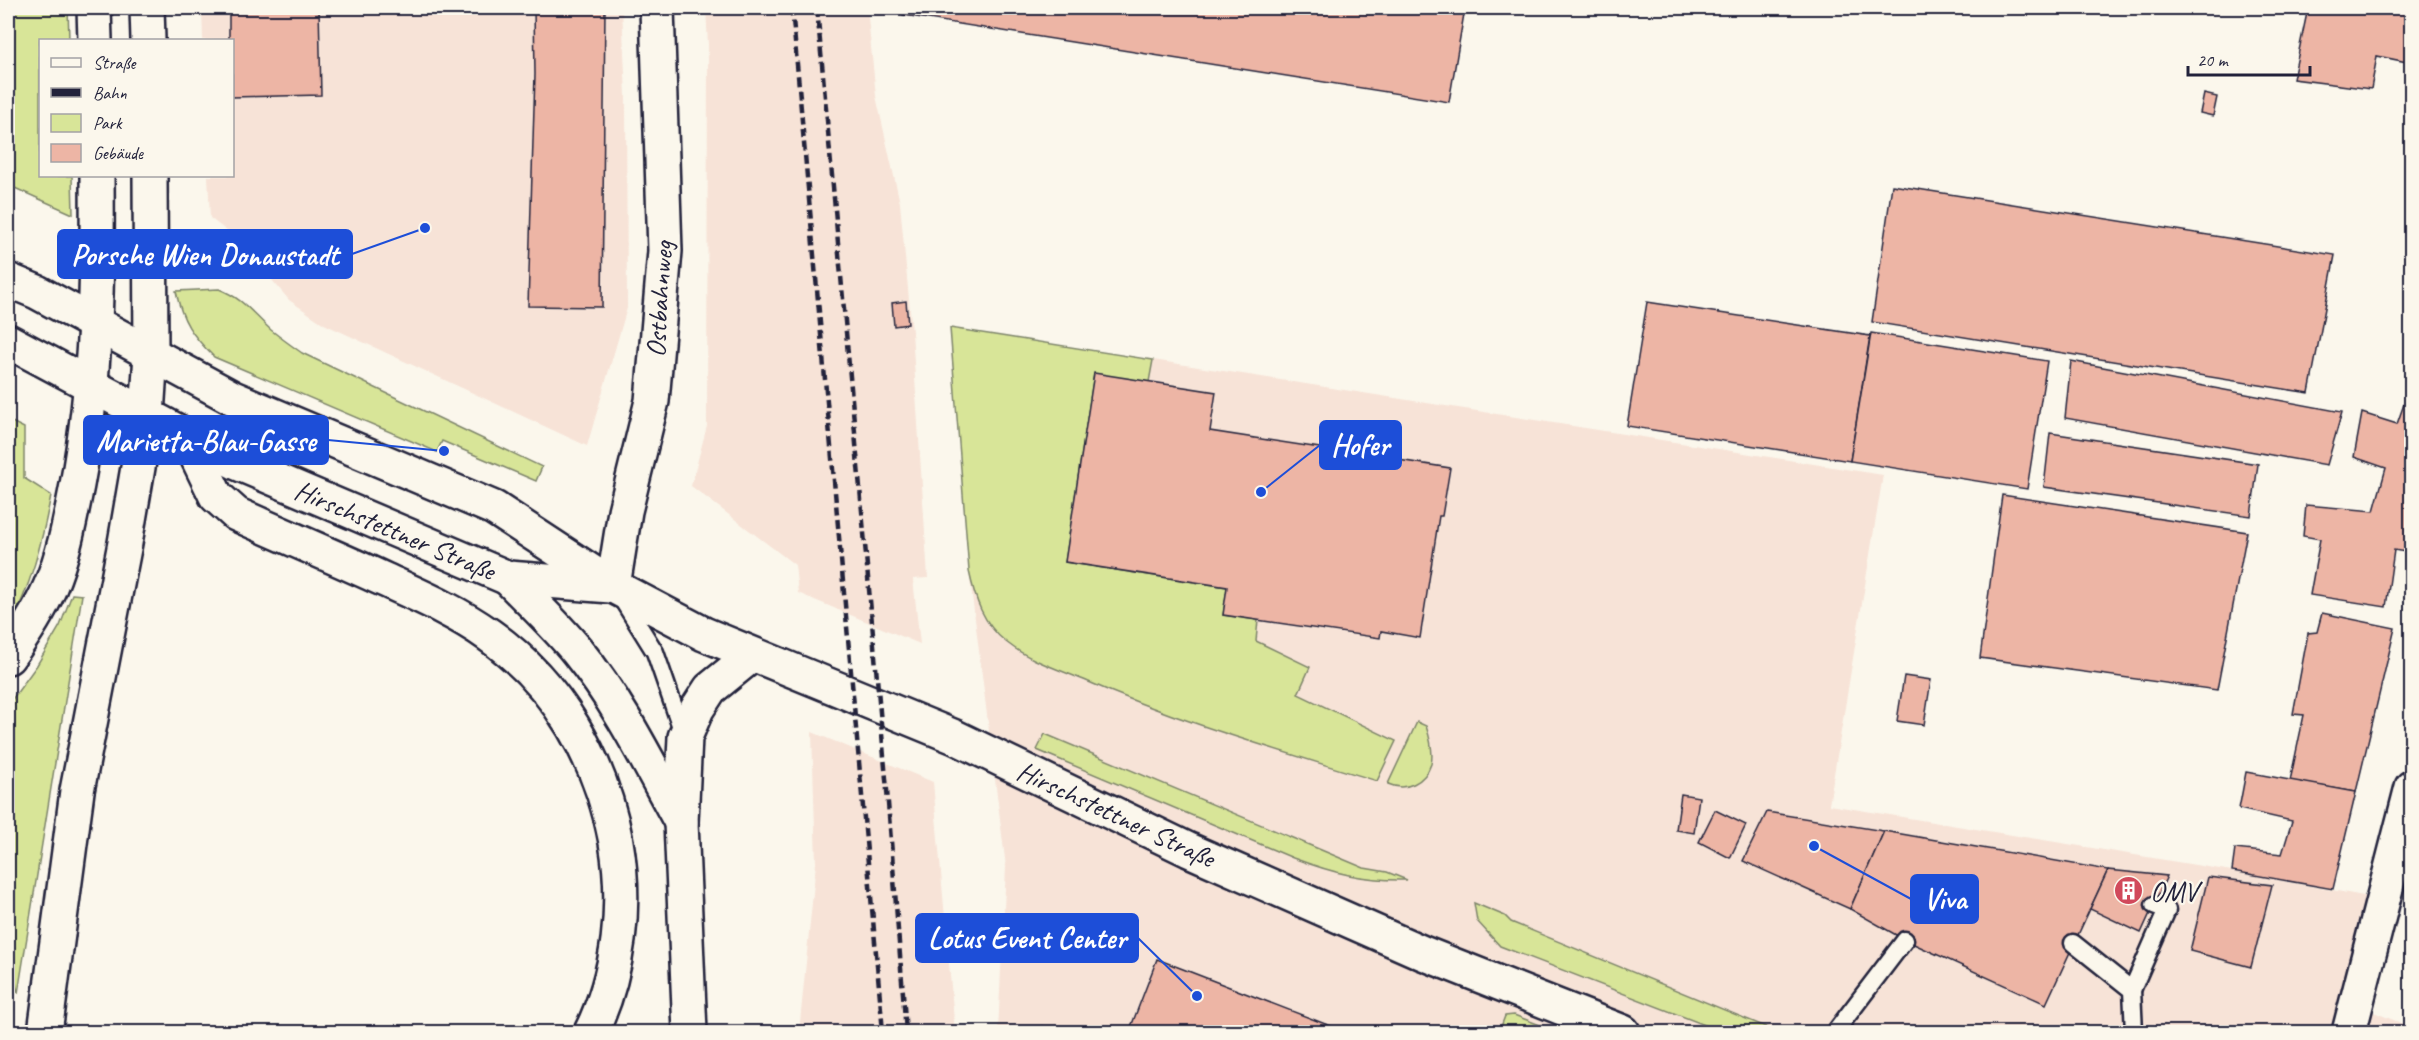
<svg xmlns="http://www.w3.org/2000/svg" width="2419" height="1040" font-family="Caveat,sans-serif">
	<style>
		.built { fill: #f7e3d7 }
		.green { fill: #d8e598; stroke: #7d846a; stroke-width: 1.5 }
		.building { fill: #edb5a5; stroke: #22223b; stroke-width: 1.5 }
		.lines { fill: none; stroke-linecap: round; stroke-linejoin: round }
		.service-casing { stroke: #22223b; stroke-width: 21 }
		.minor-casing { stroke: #22223b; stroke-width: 38 }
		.secondary-casing { stroke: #22223b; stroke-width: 38 }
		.motorway-casing { stroke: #22223b; stroke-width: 38 }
		.service { stroke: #fbf7ec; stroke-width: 16 }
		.minor { stroke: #fbf7ec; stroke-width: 33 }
		.secondary { stroke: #fbf7ec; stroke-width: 33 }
		.motorway { stroke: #fbf7ec; stroke-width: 33 }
		.rail { stroke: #22223b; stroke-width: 4.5; stroke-dasharray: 9 4.5; stroke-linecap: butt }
		.labels { text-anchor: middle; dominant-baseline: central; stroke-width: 4.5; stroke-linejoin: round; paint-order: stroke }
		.street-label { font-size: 28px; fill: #22223b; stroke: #fbf7ec }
		.poi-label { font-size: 28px; fill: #22223b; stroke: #fbf7ec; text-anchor: start }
		.leader { fill: none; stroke: #1d4ed8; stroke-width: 2 }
		.callout-dot { fill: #1d4ed8; stroke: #fbf7ec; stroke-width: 2 }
		.callout { fill: #1d4ed8; stroke: #1d4ed8; stroke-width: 2 }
		.callout-label { font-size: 30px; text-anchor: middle; font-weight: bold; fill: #fff }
	</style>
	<rect width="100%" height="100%" fill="#fbf7ec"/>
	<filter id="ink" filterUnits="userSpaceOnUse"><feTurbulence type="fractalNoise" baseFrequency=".0167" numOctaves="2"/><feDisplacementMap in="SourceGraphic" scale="12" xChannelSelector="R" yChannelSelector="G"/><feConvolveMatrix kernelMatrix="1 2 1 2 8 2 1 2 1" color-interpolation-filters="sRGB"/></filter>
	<g filter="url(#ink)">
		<g class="built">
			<polygon points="202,8 622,8 626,96 627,308 587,446 324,324 289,300 236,238 210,218 208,176 232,176 232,40 203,40"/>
			<polygon points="706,8 867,8 876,96 900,203 912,332 928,578 913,579 920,644 798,593 795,565 691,486 707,426 708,45"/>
			<polygon points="950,328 1883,475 1829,805 2232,871 2390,901 2361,1007 2411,1027 2411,1032 998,1032 1006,867 969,571"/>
			<polygon points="812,732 933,782 955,1032 799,1032 816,863"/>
		</g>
		<g class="green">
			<polygon points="8,8 68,8 69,40 40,40 40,176 72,176 73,214 8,185"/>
			<path d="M219 289C244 299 252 313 271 330 281 338 292 346 302 353L542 467 536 481 442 441 437 452 214 357C192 335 182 322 176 291Z"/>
			<path d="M950 328 1153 360 1149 382 1094 374 1065 562 1227 587 1223 615 1258 620 1256 641 1310 667 1298 694 1396 741 1377 781C1278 750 1179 722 1084 680 1058 669 1028 660 1006 642 983 624 975 599 969 571Z"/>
			<path d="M8 420 24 428V478L51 495C42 542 31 587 8 629Z"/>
			<polygon points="72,594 82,595 18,993 8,954 8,705 37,665 60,626"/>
			<path d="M1417 722 1426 726C1430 738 1434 752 1431 764 1425 782 1406 792 1388 784Z"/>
			<path d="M1045 734 1364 868 1387 872 1407 880C1364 881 1333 873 1293 858L1037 750Z"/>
			<polygon points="1474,903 1505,916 1511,922 1778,1032 1723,1032 1500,946 1477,921"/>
			<polygon points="1514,1015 1558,1032 1499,1032 1505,1016"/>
		</g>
		<g class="building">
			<polygon points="229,8 319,8 321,95 232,97 232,40 229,40"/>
			<polygon points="534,8 605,8 602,307 528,306 535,74"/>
			<polygon points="904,8 1465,8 1449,102 903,15"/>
			<polygon points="2308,8 2388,8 2412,12 2412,63 2377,56 2371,89 2293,79"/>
			<polygon points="2204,94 2217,97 2213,116 2200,113"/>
			<polygon points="1892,185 2335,255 2309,393 1872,322"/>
			<polygon points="906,301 908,324 894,326 892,303"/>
			<polygon points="1647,302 1870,336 1850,461 1627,426"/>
			<polygon points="1871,333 2047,361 2027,489 1850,461"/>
			<polygon points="2071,361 2342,412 2327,465 2065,418"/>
			<polygon points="1094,373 1216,392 1210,431 1450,468 1442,516 1439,516 1420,638 1381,631 1380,638 1223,615 1227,587 1065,562"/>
			<polygon points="2409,390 2412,390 2412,553 2394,550 2386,607 2310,595 2320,539 2303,536 2306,505 2374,511 2386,468 2354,457 2362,413 2397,424"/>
			<polygon points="2050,433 2258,464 2251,516 2044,487"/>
			<polygon points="2002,495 2247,532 2217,690 1980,658"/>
			<polygon points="2322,613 2395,628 2356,792 2290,781 2304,715 2293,714 2308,633 2317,632"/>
			<polygon points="1904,676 1931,680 1924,725 1897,721"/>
			<polygon points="2246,772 2356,792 2333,889 2232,871 2235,849 2282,854 2292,821 2239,809"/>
			<polygon points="1681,794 1699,797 1694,833 1676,830"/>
			<polygon points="1715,810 1746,825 1730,858 1699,842"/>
			<polygon points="1767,812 1884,831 1850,909 1743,861"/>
			<polygon points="1884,831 2108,870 2046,1004 1905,940 1850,909"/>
			<polygon points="2108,870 2167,876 2141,933 2090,909"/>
			<polygon points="2208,877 2272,885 2251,967 2190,951"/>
			<polygon points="1157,959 1346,1032 1129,1032"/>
			<polygon points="1042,1026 1061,1032 1039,1032"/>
		</g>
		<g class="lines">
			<defs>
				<g id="service">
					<polyline points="622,599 655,652 684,736"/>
					<polyline points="2073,943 2132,990 2134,1032"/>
					<polyline points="2132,990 2167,910 2154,905"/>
					<polyline points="1835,1032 1905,940"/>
				</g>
				<g id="minor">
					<path d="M508 578C531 602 557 626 578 652 620 704 649 764 681 822"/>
					<polyline points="613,586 625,511 652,401 665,251 657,8"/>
					<polyline points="690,1032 681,822 685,737 697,709 710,689 752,655"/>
					<polyline points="2349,1032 2412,787"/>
				</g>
				<g id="secondary">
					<polyline points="8,280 37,292 233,398 494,508 613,586 704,634 955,737 1189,850 1423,953 1623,1032"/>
					<polyline points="8,341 235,462 508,578 611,586"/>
				</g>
				<g id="motorway">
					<polyline points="94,8 95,40"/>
					<polyline points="147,8 148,40"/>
					<path d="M187 436 216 496 236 514C285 536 335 557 385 580 420 596 457 612 489 635 558 684 601 760 616 842 627 905 619 975 591 1032"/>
					<path d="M8 657C24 635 39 612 50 587 64 554 70 520 77 485 96 383 98 280 97 176"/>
					<polyline points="45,1032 77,791 125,543 147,415 151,354 150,176"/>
				</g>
			</defs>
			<use href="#service" class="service-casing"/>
			<use href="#minor" class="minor-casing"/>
			<use href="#secondary" class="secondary-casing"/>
			<use href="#motorway" class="motorway-casing"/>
			<use href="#service" class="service"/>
			<use href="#minor" class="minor"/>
			<use href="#secondary" class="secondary"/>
			<use href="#motorway" class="motorway"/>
			<g class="rail">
				<polyline points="792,8 883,1032"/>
				<polyline points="817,8 887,790 906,1032"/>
			</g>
		</g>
	</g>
	<defs>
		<symbol id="building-disc" viewBox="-11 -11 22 22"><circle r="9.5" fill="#d1495b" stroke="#fbf7ec"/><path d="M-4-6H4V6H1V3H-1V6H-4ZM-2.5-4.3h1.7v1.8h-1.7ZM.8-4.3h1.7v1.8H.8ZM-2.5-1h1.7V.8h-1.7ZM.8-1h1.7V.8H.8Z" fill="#fff"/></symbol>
	</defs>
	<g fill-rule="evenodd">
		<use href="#building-disc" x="2112" y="874" width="33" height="33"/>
	</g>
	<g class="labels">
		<g class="street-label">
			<text transform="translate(659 299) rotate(-86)">Ostbahnweg</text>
			<text transform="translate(395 530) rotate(23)">Hirschstettner Straße</text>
			<text transform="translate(1116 814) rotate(25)">Hirschstettner Straße</text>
		</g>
		<g class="poi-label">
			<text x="2150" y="891">OMV</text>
		</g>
	</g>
	<path class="leader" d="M425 228L352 254M444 451L328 440M1261 492L1320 445M1814 846L1911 899M1197 996L1138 938"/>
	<g class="callout-dot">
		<circle cx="425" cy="228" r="6"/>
		<circle cx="444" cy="451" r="6"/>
		<circle cx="1261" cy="492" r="6"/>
		<circle cx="1814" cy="846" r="6"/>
		<circle cx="1197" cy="996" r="6"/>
	</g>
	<g class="callout">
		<rect x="58" y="230" width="294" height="48" rx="6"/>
		<rect x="84" y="416" width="244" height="48" rx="6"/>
		<rect x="1320" y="421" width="81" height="48" rx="6"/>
		<rect x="1911" y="875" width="67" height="48" rx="6"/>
		<rect x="916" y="914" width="222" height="48" rx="6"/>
	</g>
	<g class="callout-label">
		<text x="205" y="265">Porsche Wien Donaustadt</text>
		<text x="206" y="451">Marietta-Blau-Gasse</text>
		<text x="1360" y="455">Hofer</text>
		<text x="1945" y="909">Viva</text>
		<text x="1027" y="948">Lotus Event Center</text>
	</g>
	<rect width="2419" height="1040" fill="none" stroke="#fbf7ec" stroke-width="30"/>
	<rect x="15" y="15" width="2389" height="1010" fill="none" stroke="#22223b" stroke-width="2" filter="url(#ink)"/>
	<rect x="39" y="39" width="195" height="138" fill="#fbf7ec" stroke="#a4a2a5" stroke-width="1.5"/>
	<rect x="51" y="58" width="30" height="9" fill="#fbf7ec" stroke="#a4a2a5" stroke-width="1.5"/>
	<text x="93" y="69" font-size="18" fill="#22223b">Straße</text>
	<rect x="51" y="88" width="30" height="9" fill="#22223b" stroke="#a4a2a5" stroke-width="1.5"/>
	<text x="93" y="99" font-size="18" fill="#22223b">Bahn</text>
	<rect x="51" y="114" width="30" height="18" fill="#d8e598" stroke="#a4a2a5" stroke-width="1.5"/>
	<text x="93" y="129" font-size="18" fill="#22223b">Park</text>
	<rect x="51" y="144" width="30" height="18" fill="#edb5a5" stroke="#a4a2a5" stroke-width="1.5"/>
	<text x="93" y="159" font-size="18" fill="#22223b">Gebäude</text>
	<path d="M2188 66v9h122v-9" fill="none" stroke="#22223b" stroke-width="3"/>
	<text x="2197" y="66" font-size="18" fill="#22223b" stroke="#fbf7ec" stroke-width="4.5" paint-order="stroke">20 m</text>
</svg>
